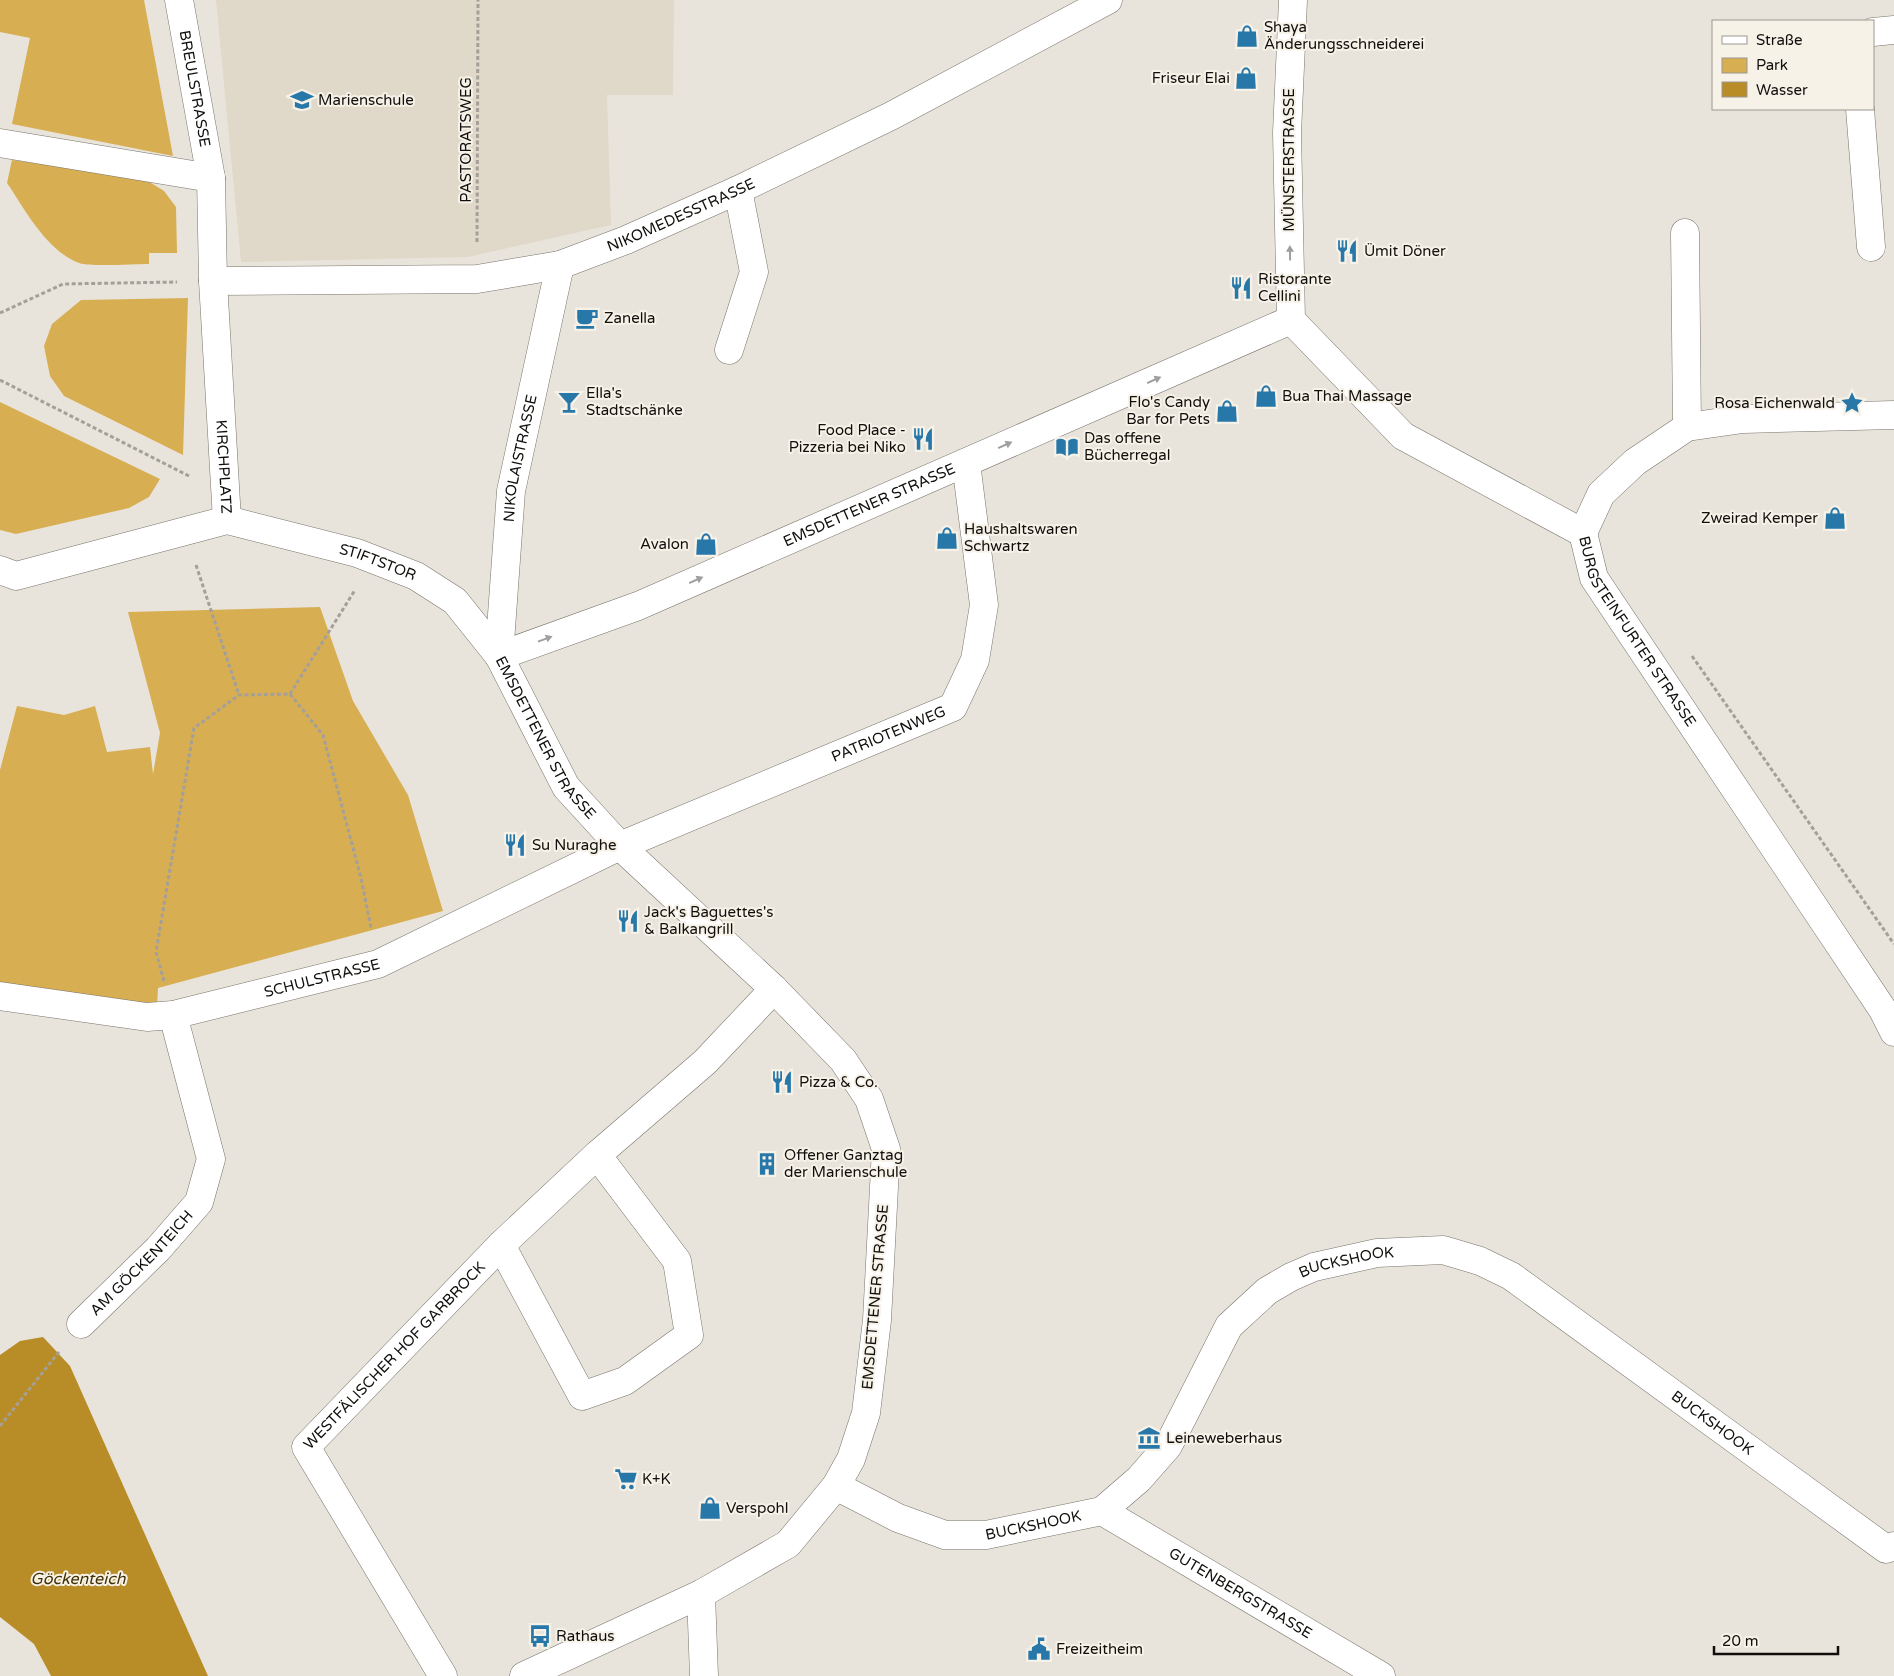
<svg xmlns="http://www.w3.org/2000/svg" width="1894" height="1676" font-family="'Varela Round',sans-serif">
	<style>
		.built { fill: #e0d8c8 }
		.green { fill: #d8ae53 }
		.water { fill: #b88d27 }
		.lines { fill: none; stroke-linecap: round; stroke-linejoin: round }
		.minor-casing { stroke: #78746b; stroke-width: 29 }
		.path { stroke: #a4a099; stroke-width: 3; stroke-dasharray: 4 2.5; stroke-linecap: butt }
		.minor { stroke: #fff; stroke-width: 28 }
		.oneway { fill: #9f9f9e }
		.labels { text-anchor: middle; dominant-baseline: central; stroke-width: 4; stroke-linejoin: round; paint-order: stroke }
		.poi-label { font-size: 15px; fill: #100f0c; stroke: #f7f2e8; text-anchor: start }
		.street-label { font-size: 15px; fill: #100f0c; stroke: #f7f2e8 }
		.water-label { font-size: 16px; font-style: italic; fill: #423005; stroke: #f7f2e8 }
	</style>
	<rect width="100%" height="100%" fill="#e9e4db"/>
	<polygon class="built" points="216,0 674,0 673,95 607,95 611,225 468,257 241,262"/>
	<g class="green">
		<polygon points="0,0 144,0 173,156 12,124 30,38 0,32"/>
		<path d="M12 160 143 178 164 191 176 207 177 253H149V264C135 264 89 267 79 263 46 250 26 211 7 183Z"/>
		<polygon points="188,298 183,455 64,396 50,376 44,346 52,324 81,300"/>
		<polygon points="0,402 160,479 149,497 129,508 16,534 0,530"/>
		<polygon points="320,607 353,701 408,795 443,911 158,988 157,1007 0,984 0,770 17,706 64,715 95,706 107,752 150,747 153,774 160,733 128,612"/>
	</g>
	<polygon class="water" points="43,1337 70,1366 208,1676 51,1676 34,1644 0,1617 0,1355 20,1341"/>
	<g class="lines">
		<defs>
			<g id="minor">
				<path id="s1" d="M179 0 211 178 213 281 227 520"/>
				<polyline points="1873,32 1894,30"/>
				<polyline points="1860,109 1871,247"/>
				<polyline points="0,143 211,178"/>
				<polyline points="1685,233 1687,427"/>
				<path id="s2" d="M213 281 477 279 560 265 626 240 738 190 891 116 1108 0"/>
				<path id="s3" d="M1291 320 1403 436 1583 533 1594 578 1883 1010 1894 1032"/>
				<polyline points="1291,320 1287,133 1293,0"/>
				<polyline points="729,350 754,272 738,190"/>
				<polyline points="1583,533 1601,494 1635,462 1687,427 1743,419 1894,415"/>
				<path id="s4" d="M0 570 16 576 227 520 357 553 416 576 455 601 499 656 566 787 620 846 774 989 843 1060 869 1099 886 1149 877 1320 866 1413 851 1459 836 1486 788 1544 701 1594 524 1676"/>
				<path id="s5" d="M499 656 638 606 1291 320"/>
				<path id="s6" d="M499 656 511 491 560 265"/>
				<path id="s7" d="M0 996 147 1017 173 1015 378 964 620 846 953 707 975 660 984 605 966 463"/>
				<polyline points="501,1245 582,1396 625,1381 689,1335 677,1261 597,1155"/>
				<path id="s8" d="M81 1324 158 1249 199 1202 211 1159 173 1015"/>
				<path id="s9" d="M836 1486 898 1518 945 1535H986L1102 1511 1139 1479 1168 1446 1229 1326 1267 1291 1291 1277 1314 1267 1377 1253 1443 1250 1480 1261 1511 1276 1886 1549 1894 1546"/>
				<path id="s10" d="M1102 1511 1381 1676"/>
				<polyline points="701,1594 704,1676"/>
				<path id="s11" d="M443 1676 306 1447 501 1245 597 1155 705 1062 774 989"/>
			</g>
		</defs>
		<use href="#minor" class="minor-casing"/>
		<g class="path">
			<polyline points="477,242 478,0"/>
			<polyline points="0,313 63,284 177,282"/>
			<polyline points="0,380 189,476"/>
			<polyline points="196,565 239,695"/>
			<polyline points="1692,656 1894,944"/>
			<polyline points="290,694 323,735 361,878 371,928"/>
			<polyline points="164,981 156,952 194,728 239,695 290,694 355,590"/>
			<polyline points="0,1426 59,1352"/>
		</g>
		<use href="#minor" class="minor"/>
	</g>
	<defs><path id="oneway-solid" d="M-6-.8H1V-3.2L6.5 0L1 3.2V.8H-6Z" transform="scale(1.25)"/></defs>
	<g class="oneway">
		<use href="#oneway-solid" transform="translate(1290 253) rotate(-91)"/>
		<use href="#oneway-solid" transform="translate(1154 380) rotate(-24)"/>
		<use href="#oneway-solid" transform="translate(1005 445) rotate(-24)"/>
		<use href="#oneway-solid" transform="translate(696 580) rotate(-24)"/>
		<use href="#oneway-solid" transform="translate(545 639) rotate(-20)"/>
	</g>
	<defs>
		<symbol id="shop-bare" viewBox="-9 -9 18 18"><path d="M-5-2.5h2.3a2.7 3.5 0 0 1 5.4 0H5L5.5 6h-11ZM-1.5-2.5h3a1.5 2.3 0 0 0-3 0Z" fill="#2877a9" stroke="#f7f2e8" stroke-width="2.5" paint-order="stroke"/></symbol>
		<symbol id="school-bare" viewBox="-9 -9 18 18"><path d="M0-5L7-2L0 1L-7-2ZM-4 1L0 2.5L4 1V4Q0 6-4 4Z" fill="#2877a9" stroke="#f7f2e8" stroke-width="2.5" paint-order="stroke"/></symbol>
		<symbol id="restaurant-bare" viewBox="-9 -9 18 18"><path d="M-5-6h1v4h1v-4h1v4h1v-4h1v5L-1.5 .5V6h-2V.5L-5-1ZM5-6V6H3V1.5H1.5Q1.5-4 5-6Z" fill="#2877a9" stroke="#f7f2e8" stroke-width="2.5" paint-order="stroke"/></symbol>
		<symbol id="cafe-bare" viewBox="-9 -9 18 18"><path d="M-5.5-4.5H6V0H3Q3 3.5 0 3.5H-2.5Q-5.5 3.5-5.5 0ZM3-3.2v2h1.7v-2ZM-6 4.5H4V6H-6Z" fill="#2877a9" stroke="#f7f2e8" stroke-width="2.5" paint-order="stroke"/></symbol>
		<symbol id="bar-bare" viewBox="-9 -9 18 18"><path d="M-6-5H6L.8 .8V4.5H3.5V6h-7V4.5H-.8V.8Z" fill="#2877a9" stroke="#f7f2e8" stroke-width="2.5" paint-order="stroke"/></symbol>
		<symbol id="sight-bare" viewBox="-9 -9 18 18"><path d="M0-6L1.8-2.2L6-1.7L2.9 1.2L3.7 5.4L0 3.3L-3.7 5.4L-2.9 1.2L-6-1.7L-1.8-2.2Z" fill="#2877a9" stroke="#f7f2e8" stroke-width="2.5" paint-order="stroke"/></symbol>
		<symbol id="library-bare" viewBox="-9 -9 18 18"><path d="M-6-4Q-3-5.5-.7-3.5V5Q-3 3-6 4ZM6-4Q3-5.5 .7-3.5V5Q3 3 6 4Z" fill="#2877a9" stroke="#f7f2e8" stroke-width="2.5" paint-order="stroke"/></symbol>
		<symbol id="building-bare" viewBox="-9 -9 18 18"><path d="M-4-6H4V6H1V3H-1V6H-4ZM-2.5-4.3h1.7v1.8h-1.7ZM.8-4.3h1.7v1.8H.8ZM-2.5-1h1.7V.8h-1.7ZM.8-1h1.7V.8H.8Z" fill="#2877a9" stroke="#f7f2e8" stroke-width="2.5" paint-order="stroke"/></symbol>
		<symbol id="museum-bare" viewBox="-9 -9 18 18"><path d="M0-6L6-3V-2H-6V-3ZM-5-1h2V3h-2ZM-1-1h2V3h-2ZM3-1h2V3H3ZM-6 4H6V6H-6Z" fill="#2877a9" stroke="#f7f2e8" stroke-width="2.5" paint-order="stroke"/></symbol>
		<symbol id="supermarket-bare" viewBox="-9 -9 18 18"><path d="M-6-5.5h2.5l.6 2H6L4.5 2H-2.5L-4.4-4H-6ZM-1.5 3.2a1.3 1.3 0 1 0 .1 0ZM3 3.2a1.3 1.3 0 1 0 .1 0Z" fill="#2877a9" stroke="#f7f2e8" stroke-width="2.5" paint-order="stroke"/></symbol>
		<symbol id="bus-bare" viewBox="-9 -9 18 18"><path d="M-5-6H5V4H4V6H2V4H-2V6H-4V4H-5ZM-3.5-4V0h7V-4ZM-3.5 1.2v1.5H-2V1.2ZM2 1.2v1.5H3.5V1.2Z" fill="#2877a9" stroke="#f7f2e8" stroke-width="2.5" paint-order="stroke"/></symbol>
		<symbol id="civic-bare" viewBox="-9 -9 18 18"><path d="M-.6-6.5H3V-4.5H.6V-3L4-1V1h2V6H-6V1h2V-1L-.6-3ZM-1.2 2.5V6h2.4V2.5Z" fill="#2877a9" stroke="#f7f2e8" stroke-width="2.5" paint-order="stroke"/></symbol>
	</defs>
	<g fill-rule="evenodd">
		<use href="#shop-bare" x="1231" y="20" width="32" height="32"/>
		<use href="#shop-bare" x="1230" y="62" width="32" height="32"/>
		<use href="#school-bare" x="286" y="84" width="32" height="32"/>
		<use href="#restaurant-bare" x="1331" y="235" width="32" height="32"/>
		<use href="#restaurant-bare" x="1225" y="272" width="32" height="32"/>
		<use href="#cafe-bare" x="571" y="302" width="32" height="32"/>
		<use href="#shop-bare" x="1250" y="380" width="32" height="32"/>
		<use href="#bar-bare" x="553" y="386" width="32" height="32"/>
		<use href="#sight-bare" x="1836" y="387" width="32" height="32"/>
		<use href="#shop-bare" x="1211" y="395" width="32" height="32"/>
		<use href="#restaurant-bare" x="907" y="423" width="32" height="32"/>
		<use href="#library-bare" x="1051" y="431" width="32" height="32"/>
		<use href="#shop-bare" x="1819" y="502" width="32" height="32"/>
		<use href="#shop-bare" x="931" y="522" width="32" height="32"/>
		<use href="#shop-bare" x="690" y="528" width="32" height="32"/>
		<use href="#restaurant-bare" x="499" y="829" width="32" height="32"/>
		<use href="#restaurant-bare" x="612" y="905" width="32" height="32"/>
		<use href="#restaurant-bare" x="766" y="1066" width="32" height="32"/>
		<use href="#building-bare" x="751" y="1148" width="32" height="32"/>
		<use href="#museum-bare" x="1133" y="1422" width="32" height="32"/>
		<use href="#supermarket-bare" x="610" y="1463" width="32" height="32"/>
		<use href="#shop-bare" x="694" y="1492" width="32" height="32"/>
		<use href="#bus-bare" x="524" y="1620" width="32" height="32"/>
		<use href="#civic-bare" x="1023" y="1633" width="32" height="32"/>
	</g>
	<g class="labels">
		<g class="poi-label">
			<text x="1264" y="27">Shaya<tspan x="1264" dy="17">Änderungsschneiderei</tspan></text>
			<text x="1230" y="78" text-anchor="end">Friseur Elai</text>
			<text x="318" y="100">Marienschule</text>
			<text x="1364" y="251">Ümit Döner</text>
			<text x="1258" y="279">Ristorante<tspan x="1258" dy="17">Cellini</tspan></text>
			<text x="604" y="318">Zanella</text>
			<text x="586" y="393">Ella's<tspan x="586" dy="17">Stadtschänke</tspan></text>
			<text x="1282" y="396">Bua Thai Massage</text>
			<text x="1210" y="402" text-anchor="end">Flo's Candy<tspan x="1210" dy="17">Bar for Pets</tspan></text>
			<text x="1835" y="403" text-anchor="end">Rosa Eichenwald</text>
			<text x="906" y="430" text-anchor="end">Food Place -<tspan x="906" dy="17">Pizzeria bei Niko</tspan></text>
			<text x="1084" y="438">Das offene<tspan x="1084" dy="17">Bücherregal</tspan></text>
			<text x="1818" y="518" text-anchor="end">Zweirad Kemper</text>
			<text x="964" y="529">Haushaltswaren<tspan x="964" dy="17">Schwartz</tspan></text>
			<text x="689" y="544" text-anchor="end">Avalon</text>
			<text x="532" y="845">Su Nuraghe</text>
			<text x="644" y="912">Jack's Baguettes's<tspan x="644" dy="17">&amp; Balkangrill</tspan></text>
			<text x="799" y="1082">Pizza &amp; Co.</text>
			<text x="784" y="1155">Offener Ganztag<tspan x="784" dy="17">der Marienschule</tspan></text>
			<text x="1166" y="1438">Leineweberhaus</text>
			<text x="642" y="1479">K+K</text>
			<text x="726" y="1508">Verspohl</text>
			<text x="556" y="1636">Rathaus</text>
			<text x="1056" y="1649">Freizeitheim</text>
		</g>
		<g class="street-label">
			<text stroke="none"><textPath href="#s1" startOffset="90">BREULSTRASSE</textPath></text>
			<text transform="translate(466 140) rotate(-90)">PASTORATSWEG</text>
			<text transform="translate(1289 160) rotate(-90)">MÜNSTERSTRASSE</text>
			<text stroke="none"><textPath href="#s2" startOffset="479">NIKOMEDESSTRASSE</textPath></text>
			<text stroke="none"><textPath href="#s6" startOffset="199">NIKOLAISTRASSE</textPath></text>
			<text stroke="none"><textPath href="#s1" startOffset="470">KIRCHPLATZ</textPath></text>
			<text stroke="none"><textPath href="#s5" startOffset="400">EMSDETTENER STRASSE</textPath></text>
			<text stroke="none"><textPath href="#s4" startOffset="392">STIFTSTOR</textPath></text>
			<text stroke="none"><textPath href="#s3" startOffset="479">BURGSTEINFURTER STRASSE</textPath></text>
			<text stroke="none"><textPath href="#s7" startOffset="946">PATRIOTENWEG</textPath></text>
			<text stroke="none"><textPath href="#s4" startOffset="644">EMSDETTENER STRASSE</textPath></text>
			<text stroke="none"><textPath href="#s7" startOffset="328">SCHULSTRASSE</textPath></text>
			<text stroke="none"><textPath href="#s8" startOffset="86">AM GÖCKENTEICH</textPath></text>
			<text stroke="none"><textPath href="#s9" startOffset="644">BUCKSHOOK</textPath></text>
			<text transform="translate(875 1297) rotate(-85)">EMSDETTENER STRASSE</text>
			<text stroke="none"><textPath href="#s11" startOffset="394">WESTFÄLISCHER HOF GARBROCK</textPath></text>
			<text stroke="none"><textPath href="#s9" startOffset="1064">BUCKSHOOK</textPath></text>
			<text stroke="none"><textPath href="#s9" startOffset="209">BUCKSHOOK</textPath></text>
			<text stroke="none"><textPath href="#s10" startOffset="161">GUTENBERGSTRASSE</textPath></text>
		</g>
		<g class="water-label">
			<text x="78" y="1579">Göckenteich</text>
		</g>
	</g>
	<rect x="1712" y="20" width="162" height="90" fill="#f7f2e8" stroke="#9b9790"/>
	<rect x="1722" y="36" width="25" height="8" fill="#ffffff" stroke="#9b9790"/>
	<text x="1756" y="45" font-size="15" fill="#100f0c">Straße</text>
	<rect x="1722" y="58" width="25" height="15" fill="#d8ae53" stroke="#9b9790"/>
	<text x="1756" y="70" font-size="15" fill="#100f0c">Park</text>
	<rect x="1722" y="82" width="25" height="15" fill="#b88d27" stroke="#9b9790"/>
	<text x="1756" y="95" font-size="15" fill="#100f0c">Wasser</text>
	<path d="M1714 1646v8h124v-8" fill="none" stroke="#100f0c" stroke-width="2.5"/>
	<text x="1722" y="1646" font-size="15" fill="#100f0c" stroke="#f7f2e8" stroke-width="4" paint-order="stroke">20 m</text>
</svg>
